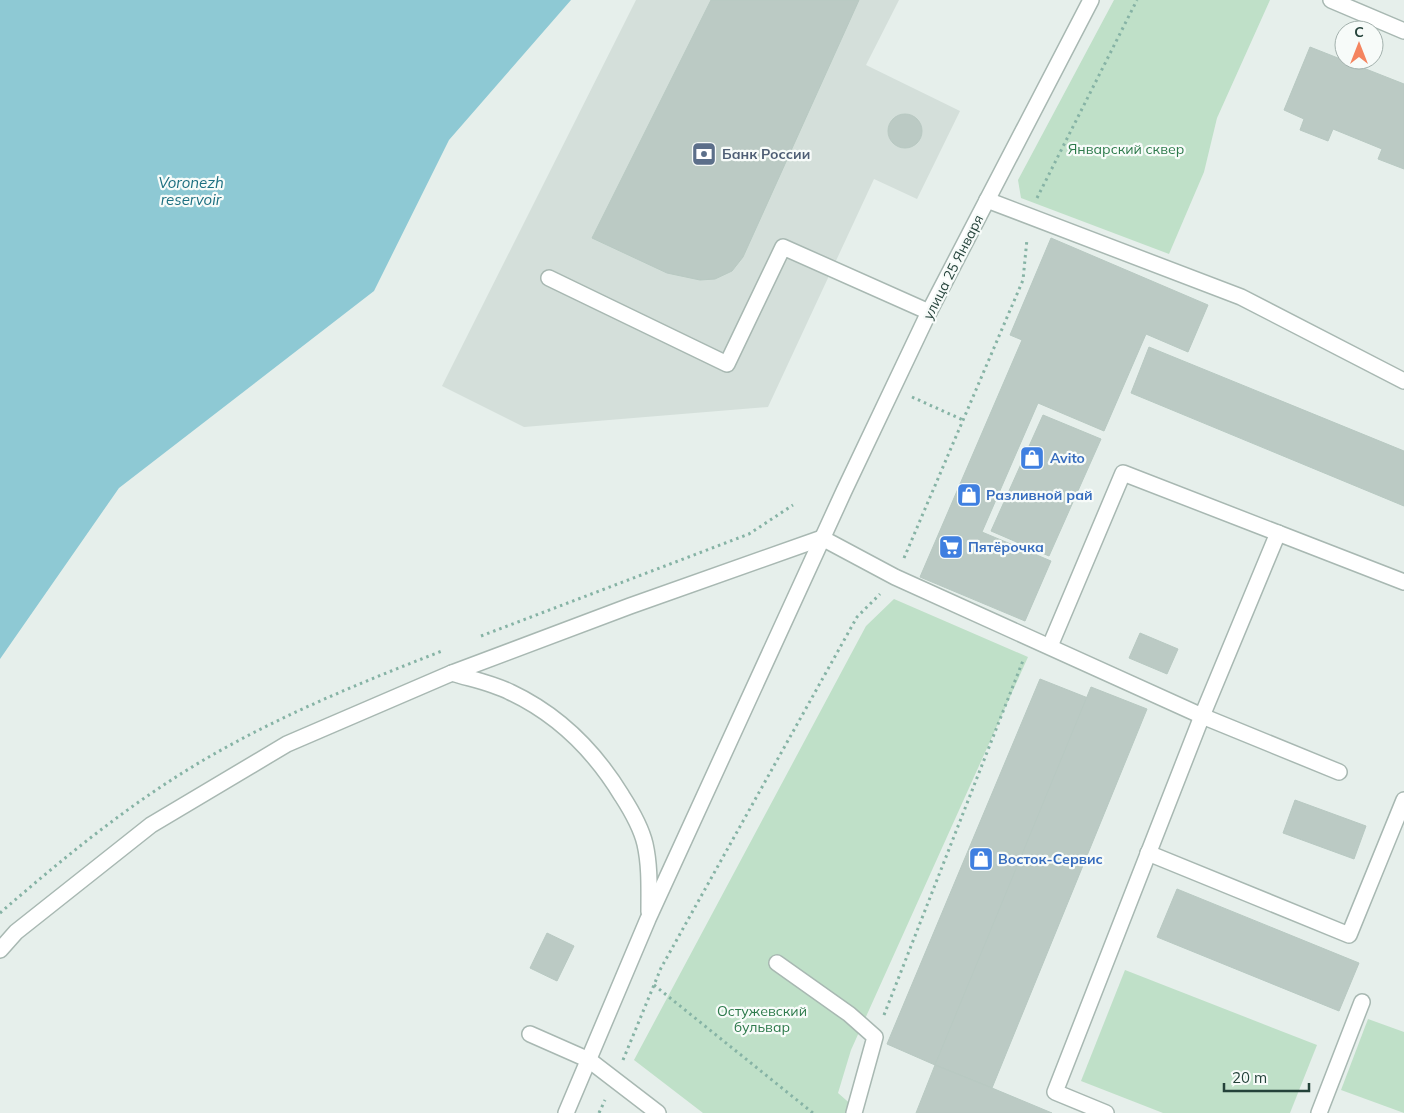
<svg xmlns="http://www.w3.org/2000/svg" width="1404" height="1113" font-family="Mulish,sans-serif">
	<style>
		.built { fill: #d4dfda }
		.green { fill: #bfe0c8 }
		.water { fill: #8ec9d4 }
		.building { fill: #bbcac4; stroke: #b8c9c2 }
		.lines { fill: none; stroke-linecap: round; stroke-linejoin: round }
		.minor-casing { stroke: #a8b8b2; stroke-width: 18 }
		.path { stroke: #86b3a5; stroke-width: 3; stroke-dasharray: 2.5 4; stroke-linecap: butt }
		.minor { stroke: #fff; stroke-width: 15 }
		.labels { text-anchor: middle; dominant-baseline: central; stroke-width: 4.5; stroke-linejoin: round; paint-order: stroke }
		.park-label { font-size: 14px; fill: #2d7a4b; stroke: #f7fbf9 }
		.service-label { font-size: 14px; font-weight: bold; fill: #4e5e75; stroke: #f7fbf9; text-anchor: start }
		.street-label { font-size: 14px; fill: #24423a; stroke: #f7fbf9 }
		.shop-label { font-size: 14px; font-weight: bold; fill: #366cbe; stroke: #f7fbf9; text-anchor: start }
		.water-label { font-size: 15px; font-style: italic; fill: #1c6f80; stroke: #f7fbf9 }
	</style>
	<rect width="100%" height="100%" fill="#e6efeb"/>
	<polygon class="built" points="636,0 899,0 866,65 960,111 917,199 874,179 768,407 524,427 442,386"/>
	<g class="green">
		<polygon points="1114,0 1270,0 1217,118 1204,172 1169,254 1021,198 1018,180"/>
		<polygon points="894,599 1028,657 851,1050 838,1093 861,1113 703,1113 634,1060 866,626"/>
		<polygon points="1125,970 1317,1045 1290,1113 1163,1113 1081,1081"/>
		<polygon points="1368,1019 1404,1032 1404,1113 1341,1090"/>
	</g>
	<polygon class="water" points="0,0 571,0 449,140 374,291 119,488 0,659"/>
	<g class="building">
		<polygon points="711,0 859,0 743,257 732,271 715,279 700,280 667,273 592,238"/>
		<polygon points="1310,47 1404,84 1404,169 1378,159 1382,149 1333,129 1328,141 1300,130 1304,119 1284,110"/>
		<circle cx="905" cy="131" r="17"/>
		<polygon points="1051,238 1208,305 1188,352 1146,334 1104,431 1038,403 982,532 1051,561 1025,621 920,577 1022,340 1010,335"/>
		<polygon points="1149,347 1404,451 1404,506 1131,393"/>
		<polygon points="1043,415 1101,439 1049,556 991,531"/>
		<polygon points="1140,633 1178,649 1167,674 1129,658"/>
		<polygon points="1040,679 1088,698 935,1065 887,1044"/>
		<polygon points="1091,687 1147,709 992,1088 935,1065"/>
		<polygon points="1295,800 1366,826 1354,859 1283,833"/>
		<polygon points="1177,889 1359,963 1339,1011 1157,937"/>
		<polygon points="547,933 574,946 557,981 530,968"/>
		<polygon points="935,1065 992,1088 1052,1113 916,1113"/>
	</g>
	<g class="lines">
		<defs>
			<g id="minor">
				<polyline points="1331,0 1404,31"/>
				<polyline points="987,200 1241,297 1404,381"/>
				<polyline points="549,278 727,364 783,247 929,312"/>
				<polyline points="1050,646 1123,473 1404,582"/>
				<path d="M452 673C471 679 492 683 510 692 559 715 594 750 622 796 631 810 641 827 645 844 650 866 649 889 649 912"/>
				<polyline points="1148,853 1349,935 1404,800"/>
				<polyline points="0,950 16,932 151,825 287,744 452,673 630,606 822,538 895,577 1202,716 1339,772"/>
				<polyline points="777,963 849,1014 875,1037 854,1113"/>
				<polyline points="530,1034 589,1060 658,1113"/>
				<polyline points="566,1113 648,919 844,491 929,312 1091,0"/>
				<polyline points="1106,1113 1055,1092 1202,716 1278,533"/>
				<polyline points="1319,1113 1362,1002"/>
			</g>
		</defs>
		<use href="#minor" class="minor-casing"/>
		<g class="path">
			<polyline points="1037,198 1137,0"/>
			<polyline points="912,397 963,420"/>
			<polyline points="904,558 1023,280 1027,239"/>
			<polyline points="481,636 749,534 793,505"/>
			<path d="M0 913C61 860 123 809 192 767 271 719 357 684 442 651"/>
			<polyline points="654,985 813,1113"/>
			<polyline points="884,1015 1024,658"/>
			<polyline points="623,1060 661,968 857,617 880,594"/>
			<polyline points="599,1113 605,1100"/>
		</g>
		<use href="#minor" class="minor"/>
	</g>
	<defs>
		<symbol id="bank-square" viewBox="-11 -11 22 22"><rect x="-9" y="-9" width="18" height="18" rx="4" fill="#5c6f8a" stroke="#f7fbf9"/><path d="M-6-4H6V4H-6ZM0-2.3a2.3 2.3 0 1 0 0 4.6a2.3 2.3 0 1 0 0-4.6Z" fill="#fff"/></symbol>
		<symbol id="shop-square" viewBox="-11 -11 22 22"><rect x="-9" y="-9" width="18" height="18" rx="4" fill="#3f7fe0" stroke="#f7fbf9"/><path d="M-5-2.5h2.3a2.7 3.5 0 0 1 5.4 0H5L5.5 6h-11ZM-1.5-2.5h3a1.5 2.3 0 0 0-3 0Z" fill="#fff"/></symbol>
		<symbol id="supermarket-square" viewBox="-11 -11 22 22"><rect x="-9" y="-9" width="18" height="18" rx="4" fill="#3f7fe0" stroke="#f7fbf9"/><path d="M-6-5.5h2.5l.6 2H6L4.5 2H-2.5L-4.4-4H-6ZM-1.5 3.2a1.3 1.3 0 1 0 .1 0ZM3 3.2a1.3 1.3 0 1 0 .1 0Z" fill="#fff"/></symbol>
	</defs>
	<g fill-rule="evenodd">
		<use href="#bank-square" x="690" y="140" width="28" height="28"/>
		<use href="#shop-square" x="1018" y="444" width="28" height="28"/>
		<use href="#shop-square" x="955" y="481" width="28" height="28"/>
		<use href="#supermarket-square" x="937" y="533" width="28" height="28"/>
		<use href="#shop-square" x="967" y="845" width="28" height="28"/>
	</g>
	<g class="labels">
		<g class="park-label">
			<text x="1126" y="149">Январский сквер</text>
			<text x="762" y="1011">Остужевский<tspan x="762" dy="16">бульвар</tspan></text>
		</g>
		<g class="service-label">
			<text x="722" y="154">Банк России</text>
		</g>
		<g class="street-label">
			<text transform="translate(953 267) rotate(-63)">улица 25 Января</text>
		</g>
		<g class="shop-label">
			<text x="1050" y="458">Avito</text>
			<text x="986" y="495">Разливной рай</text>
			<text x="968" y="547">Пятёрочка</text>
			<text x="998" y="859">Восток-Сервис</text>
		</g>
		<g class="water-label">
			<text x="191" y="182">Voronezh<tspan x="191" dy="17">reservoir</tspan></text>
		</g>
	</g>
	<g transform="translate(1359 45)"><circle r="24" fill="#f7fbf9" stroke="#a3b1ad"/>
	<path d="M0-4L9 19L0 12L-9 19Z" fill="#f4845f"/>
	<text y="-8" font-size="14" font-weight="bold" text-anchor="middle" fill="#24423a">С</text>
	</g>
	<path d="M1224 1083v8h85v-8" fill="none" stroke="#24423a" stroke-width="2.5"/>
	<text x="1232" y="1083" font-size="15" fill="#24423a" stroke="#f7fbf9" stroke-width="4" paint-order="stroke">20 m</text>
</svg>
